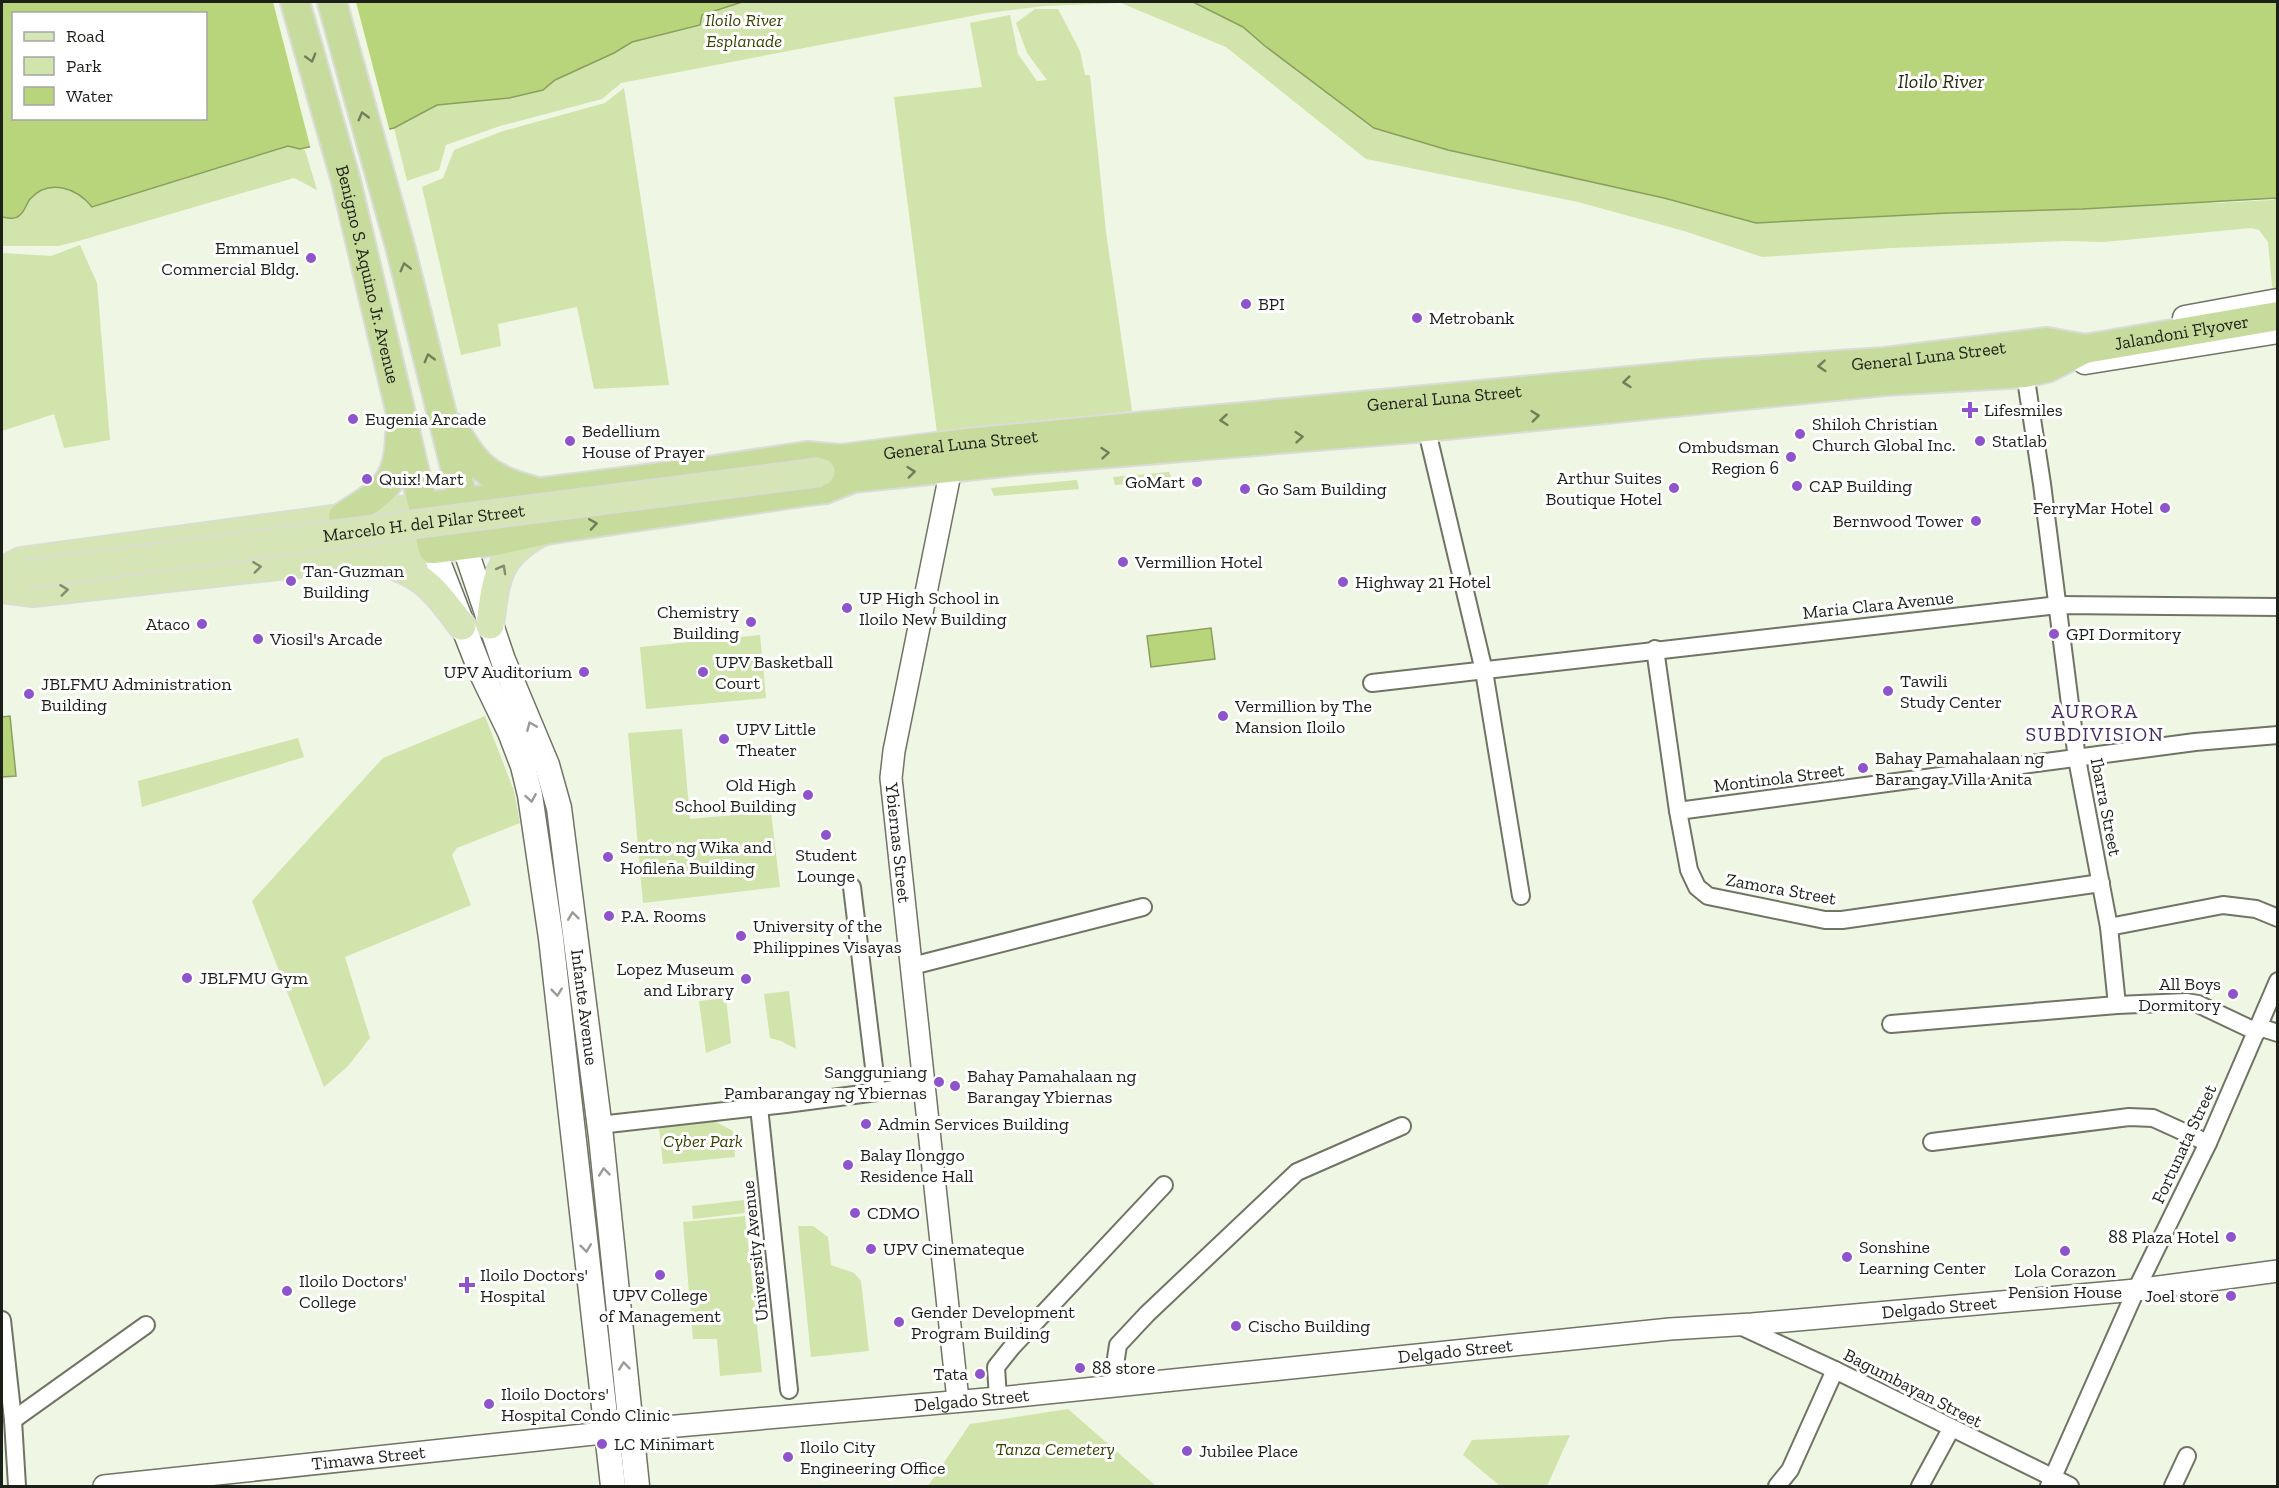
<svg xmlns="http://www.w3.org/2000/svg" width="2279" height="1488" font-family="'Zilla Slab',serif">
	<style>
		.green { fill: #d0e4ab }
		.water { fill: #b8d57c; stroke: #8a9f5e; stroke-width: 1.5; fill-rule: evenodd }
		.pier { fill: #eff6e3 }
		.lines { fill: none; stroke-linecap: round; stroke-linejoin: round }
		.minor-casing { stroke: #6f7564; stroke-width: 20 }
		.tertiary-casing { stroke: #6f7564; stroke-width: 24 }
		.secondary-casing { stroke: #6f7564; stroke-width: 27 }
		.primary-casing { stroke: #dbdbda; stroke-width: 30 }
		.trunk-casing { stroke: #dbdbda; stroke-width: 32 }
		.minor { stroke: #fff; stroke-width: 16 }
		.tertiary { stroke: #fff; stroke-width: 21 }
		.secondary { stroke: #fff; stroke-width: 24 }
		.primary { stroke: #d5e5b5; stroke-width: 27 }
		.trunk { stroke: #c7dc9c; stroke-width: 28 }
		.primary-bridge-casing { stroke: #dbdbda; stroke-width: 30; stroke-linecap: butt }
		.primary-bridge { stroke: #d5e5b5; stroke-width: 27 }
		.oneway { stroke: #727e5a }
		.oneway2 { stroke: #828c6f }
		.oneway3 { stroke: #999b98 }
		.poi-dot { fill: #8e54cb; stroke: #fff; stroke-width: 2 }
		.labels { text-anchor: middle; dominant-baseline: central; stroke-width: 6; stroke-linejoin: round; paint-order: stroke }
		.park-label { font-size: 18px; font-style: italic; fill: #364602; stroke: #fff }
		.poi-label { font-size: 18px; fill: #1d2019; stroke: #fff; text-anchor: start }
		.street-label { font-size: 18px; fill: #1d2019; stroke: #fff }
		.water-label { font-size: 20px; font-style: italic; fill: #232e08; stroke: #fff }
		.neighbourhood-label { font-size: 20px; letter-spacing: 1.5px; fill: #442862; stroke: #fff }
	</style>
	<rect width="100%" height="100%" fill="#eff6e3"/>
	<g class="green">
		<polygon points="742,2 1212,2 2215,203 2273,200 2277,195 2277,293 2275,293 2272,285 2268,242 2259,230 2251,228 2104,242 2065,241 1891,248 1762,257 1684,231 1578,202 1366,159 1226,47 1121,3 1044,6 987,13 621,83 602,99 500,126 446,145 439,170 407,181 394,128 397,125 396,112 614,53 632,42 700,25 702,15"/>
		<polygon points="1035,9 1058,9 1080,51 1085,75 1090,75 1106,232 1132,411 937,433 894,97 982,87 970,23 1010,15 1018,54 1037,81 1047,80 1027,53 1016,23"/>
		<polygon points="624,88 669,385 594,389 577,307 498,324 501,346 461,355 422,187 443,178 454,150 503,131 605,103"/>
		<polygon points="272,134 288,146 305,150 317,190 294,178 75,242 58,246 2,246 2,191"/>
		<polygon points="80,245 97,283 110,440 64,448 54,414 2,431 2,253 51,256"/>
		<polygon points="1169,472 1173,481 1115,485 1113,477"/>
		<polygon points="1077,480 1079,489 994,496 991,488"/>
		<polygon points="760,635 766,698 646,709 640,647"/>
		<polygon points="485,716 514,791 520,823 457,848 452,855 471,905 345,957 370,1038 348,1066 324,1087 252,901 383,758"/>
		<polygon points="682,729 690,819 771,812 780,887 643,903 628,733"/>
		<polygon points="298,738 304,757 142,807 138,781"/>
		<polygon points="789,991 796,1049 781,1041 770,1038 764,994"/>
		<polygon points="726,998 731,1043 706,1053 699,1001"/>
		<polygon points="714,1121 733,1131 735,1157 663,1164 659,1127"/>
		<polygon points="744,1200 745,1213 693,1219 692,1206"/>
		<polygon points="745,1216 762,1372 720,1376 717,1339 693,1339 683,1222"/>
		<polygon points="798,1226 813,1226 828,1237 831,1265 854,1273 861,1281 869,1351 811,1357"/>
		<polygon points="1068,1409 1156,1486 928,1486 970,1424"/>
		<polygon points="1570,1435 1547,1486 1500,1486 1463,1455 1472,1440"/>
	</g>
	<g class="water">
		<path d="M2 2H742L702 15 700 25 632 42 614 53 555 80 543 90 509 98 437 105 394 128 300 149 288 146 92 207C77 188 49 178 30 199 26 204 25 211 20 215 15 220 8 218 2 217ZM14 14H206V118H14Z"/>
		<polygon points="1193,2 2277,2 2277,198 2082,209 1948,213 1756,223 1664,198 1448,150 1374,128 1265,46 1243,27"/>
		<polygon points="1211,628 1215,659 1151,667 1147,636"/>
		<polygon points="10,716 16,776 2,777 2,717"/>
	</g>
	<polygon class="pier" points="273,2 356,2 390,132 311,150"/>
	<g class="lines">
		<defs>
			<g id="minor">
				<polyline points="2025,373 2042,484 2077,759 2109,927 2117,1005"/>
				<polyline points="1426,427 1484,671 1521,896"/>
				<polyline points="1655,649 1678,811 1689,870 1697,887 1708,896 1825,920 1842,920 2101,883"/>
				<polyline points="1372,683 2058,605 2278,607"/>
				<polyline points="1678,811 2195,742 2278,735"/>
				<polyline points="852,887 877,1092"/>
				<polyline points="2109,927 2223,905 2256,909 2278,918"/>
				<polyline points="912,966 1143,907"/>
				<polyline points="1891,1024 2117,1005 2186,1002 2198,1004 2257,1032"/>
				<polyline points="2259,1027 2278,1033"/>
				<polyline points="759,1107 789,1390"/>
				<polyline points="599,1125 786,1104 877,1092 908,1086 923,1086"/>
				<polyline points="1932,1142 2129,1117 2153,1118 2208,1143"/>
				<polyline points="2,1320 13,1420 17,1486"/>
				<polyline points="1738,1325 1835,1370 2070,1486"/>
				<polyline points="1112,1385 1118,1345 1147,1314 1297,1172 1402,1126"/>
				<polyline points="998,1398 996,1367 1012,1347 1164,1185"/>
				<polyline points="13,1420 146,1325"/>
				<polyline points="1777,1486 1790,1470 1835,1370"/>
				<polyline points="1920,1486 1951,1429"/>
				<polyline points="2049,1486 2136,1290 2208,1143 2278,981"/>
				<polyline points="2173,1486 2187,1456"/>
			</g>
			<g id="tertiary">
				<path id="s1" d="M951 469 894 751 891 778 958 1400"/>
				<path id="s2" d="M104 1486 631 1430 998 1398 1670 1329 1752 1324 2136 1290 2278 1271"/>
			</g>
			<g id="secondary">
				<polyline points="2185,318 2278,301"/>
				<polyline points="2085,362 2278,331"/>
				<path id="s3" d="M473 543 468 557 503 660 547 765 559 808 601 1137 637 1486"/>
				<polyline points="433,549 481,672 510,732 523,766 530,795 551,938 613,1486"/>
			</g>
			<g id="primary">
				<path d="M372 558C423 574 430 584 462 626"/>
				<polyline points="2,571 21,561 423,507"/>
				<polyline points="2,589 33,593 433,549"/>
				<path d="M490 625C496 577 497 555 544 531"/>
			</g>
			<g id="trunk">
				<path id="s4" d="M295 2 346 181 433 549 495 541 546 530 808 491 825 489 853 478 1024 460 1426 427 1885 381 2025 373 2047 368 2085 349"/>
				<polyline points="332,2 400,246 468,519"/>
				<path d="M454 428C474 465 489 479 531 490"/>
				<path id="s5" d="M423 507 702 472 807 456 840 459 967 443 1103 430 1704 374 1885 362 2047 342 2085 349 2278 316"/>
				<path d="M343 517C381 492 399 486 400 435"/>
			</g>
		</defs>
		<use href="#minor" class="minor-casing"/>
		<use href="#tertiary" class="tertiary-casing"/>
		<use href="#secondary" class="secondary-casing"/>
		<use href="#primary" class="primary-casing"/>
		<use href="#trunk" class="trunk-casing"/>
		<use href="#minor" class="minor"/>
		<use href="#tertiary" class="tertiary"/>
		<use href="#secondary" class="secondary"/>
		<use href="#primary" class="primary"/>
		<use href="#trunk" class="trunk"/>
		<defs>
			<g id="primary-bridge">
				<path id="s6" d="M27 574 821 472"/>
			</g>
		</defs>
		<use href="#primary-bridge" class="primary-bridge-casing"/>
		<use href="#primary-bridge" class="primary-bridge"/>
	</g>
	<defs><path id="oneway-chevron" d="M-2-3.5L2.5 0L-2 3.5" fill="none" stroke-width="1.6" stroke-linecap="round" stroke-linejoin="round" transform="scale(1.5)"/></defs>
	<g class="oneway">
		<use href="#oneway-chevron" transform="translate(311 58) rotate(74)"/>
		<use href="#oneway-chevron" transform="translate(363 116) rotate(-105)"/>
		<use href="#oneway-chevron" transform="translate(405 267) rotate(-104)"/>
		<use href="#oneway-chevron" transform="translate(429 358) rotate(-105)"/>
		<use href="#oneway-chevron" transform="translate(1822 366) rotate(176)"/>
		<use href="#oneway-chevron" transform="translate(1627 382) rotate(174)"/>
		<use href="#oneway-chevron" transform="translate(1535 416) rotate(-6)"/>
		<use href="#oneway-chevron" transform="translate(1224 420) rotate(175)"/>
		<use href="#oneway-chevron" transform="translate(1299 437) rotate(-5)"/>
		<use href="#oneway-chevron" transform="translate(1105 453) rotate(-5)"/>
		<use href="#oneway-chevron" transform="translate(911 472) rotate(-6)"/>
		<use href="#oneway-chevron" transform="translate(593 524) rotate(-9)"/>
	</g>
	<g class="oneway2">
		<use href="#oneway-chevron" transform="translate(257 567) rotate(-7)"/>
		<use href="#oneway-chevron" transform="translate(502 569) rotate(-61)"/>
		<use href="#oneway-chevron" transform="translate(64 590) rotate(-7)"/>
	</g>
	<g class="oneway3">
		<use href="#oneway-chevron" transform="translate(531 726) rotate(-113)"/>
		<use href="#oneway-chevron" transform="translate(531 798) rotate(80)"/>
		<use href="#oneway-chevron" transform="translate(573 916) rotate(-97)"/>
		<use href="#oneway-chevron" transform="translate(557 992) rotate(84)"/>
		<use href="#oneway-chevron" transform="translate(604 1172) rotate(-96)"/>
		<use href="#oneway-chevron" transform="translate(586 1248) rotate(83)"/>
		<use href="#oneway-chevron" transform="translate(624 1366) rotate(-96)"/>
	</g>
	<g class="poi-dot">
		<circle cx="311" cy="258" r="6"/>
		<circle cx="1246" cy="304" r="6"/>
		<circle cx="1417" cy="318" r="6"/>
		<path d="M1967 401h6v6h6v6h-6v6h-6v-6h-6v-6h6z"/>
		<circle cx="353" cy="419" r="6"/>
		<circle cx="1800" cy="434" r="6"/>
		<circle cx="570" cy="441" r="6"/>
		<circle cx="1980" cy="441" r="6"/>
		<circle cx="1791" cy="457" r="6"/>
		<circle cx="367" cy="479" r="6"/>
		<circle cx="1197" cy="482" r="6"/>
		<circle cx="1797" cy="486" r="6"/>
		<circle cx="1674" cy="488" r="6"/>
		<circle cx="1245" cy="489" r="6"/>
		<circle cx="2165" cy="508" r="6"/>
		<circle cx="1976" cy="521" r="6"/>
		<circle cx="1123" cy="562" r="6"/>
		<circle cx="291" cy="581" r="6"/>
		<circle cx="1343" cy="582" r="6"/>
		<circle cx="847" cy="608" r="6"/>
		<circle cx="751" cy="622" r="6"/>
		<circle cx="202" cy="624" r="6"/>
		<circle cx="2054" cy="634" r="6"/>
		<circle cx="258" cy="639" r="6"/>
		<circle cx="584" cy="672" r="6"/>
		<circle cx="703" cy="672" r="6"/>
		<circle cx="1888" cy="691" r="6"/>
		<circle cx="29" cy="694" r="6"/>
		<circle cx="1223" cy="716" r="6"/>
		<circle cx="724" cy="739" r="6"/>
		<circle cx="1863" cy="768" r="6"/>
		<circle cx="808" cy="795" r="6"/>
		<circle cx="826" cy="835" r="6"/>
		<circle cx="608" cy="857" r="6"/>
		<circle cx="609" cy="916" r="6"/>
		<circle cx="741" cy="936" r="6"/>
		<circle cx="187" cy="978" r="6"/>
		<circle cx="746" cy="979" r="6"/>
		<circle cx="2233" cy="994" r="6"/>
		<circle cx="939" cy="1082" r="6"/>
		<circle cx="955" cy="1086" r="6"/>
		<circle cx="866" cy="1124" r="6"/>
		<circle cx="848" cy="1165" r="6"/>
		<circle cx="855" cy="1213" r="6"/>
		<circle cx="2231" cy="1237" r="6"/>
		<circle cx="871" cy="1249" r="6"/>
		<circle cx="2065" cy="1251" r="6"/>
		<circle cx="1847" cy="1257" r="6"/>
		<circle cx="660" cy="1275" r="6"/>
		<path d="M464 1276h6v6h6v6h-6v6h-6v-6h-6v-6h6z"/>
		<circle cx="287" cy="1291" r="6"/>
		<circle cx="2231" cy="1296" r="6"/>
		<circle cx="899" cy="1322" r="6"/>
		<circle cx="1236" cy="1326" r="6"/>
		<circle cx="1080" cy="1368" r="6"/>
		<circle cx="980" cy="1374" r="6"/>
		<circle cx="489" cy="1404" r="6"/>
		<circle cx="602" cy="1444" r="6"/>
		<circle cx="1187" cy="1451" r="6"/>
		<circle cx="788" cy="1457" r="6"/>
	</g>
	<g class="labels">
		<g class="park-label">
			<text x="744" y="20">Iloilo River<tspan x="744" dy="21">Esplanade</tspan></text>
			<text x="703" y="1141">Cyber Park</text>
			<text x="1055" y="1449">Tanza Cemetery</text>
		</g>
		<g class="poi-label">
			<text x="299" y="248" text-anchor="end">Emmanuel<tspan x="299" dy="21">Commercial Bldg.</tspan></text>
			<text x="1258" y="304">BPI</text>
			<text x="1429" y="318">Metrobank</text>
			<text x="1984" y="410">Lifesmiles</text>
			<text x="365" y="419">Eugenia Arcade</text>
			<text x="1812" y="424">Shiloh Christian<tspan x="1812" dy="21">Church Global Inc.</tspan></text>
			<text x="582" y="431">Bedellium<tspan x="582" dy="21">House of Prayer</tspan></text>
			<text x="1992" y="441">Statlab</text>
			<text x="1779" y="447" text-anchor="end">Ombudsman<tspan x="1779" dy="21">Region 6</tspan></text>
			<text x="1662" y="478" text-anchor="end">Arthur Suites<tspan x="1662" dy="21">Boutique Hotel</tspan></text>
			<text x="379" y="479">Quix! Mart</text>
			<text x="1185" y="482" text-anchor="end">GoMart</text>
			<text x="1809" y="486">CAP Building</text>
			<text x="1257" y="489">Go Sam Building</text>
			<text x="2153" y="508" text-anchor="end">FerryMar Hotel</text>
			<text x="1964" y="521" text-anchor="end">Bernwood Tower</text>
			<text x="1135" y="562">Vermillion Hotel</text>
			<text x="303" y="571">Tan-Guzman<tspan x="303" dy="21">Building</tspan></text>
			<text x="1355" y="582">Highway 21 Hotel</text>
			<text x="859" y="598">UP High School in<tspan x="859" dy="21">Iloilo New Building</tspan></text>
			<text x="739" y="612" text-anchor="end">Chemistry<tspan x="739" dy="21">Building</tspan></text>
			<text x="190" y="624" text-anchor="end">Ataco</text>
			<text x="2066" y="634">GPI Dormitory</text>
			<text x="270" y="639">Viosil's Arcade</text>
			<text x="715" y="662">UPV Basketball<tspan x="715" dy="21">Court</tspan></text>
			<text x="572" y="672" text-anchor="end">UPV Auditorium</text>
			<text x="1900" y="681">Tawili<tspan x="1900" dy="21">Study Center</tspan></text>
			<text x="41" y="684">JBLFMU Administration<tspan x="41" dy="21">Building</tspan></text>
			<text x="1235" y="706">Vermillion by The<tspan x="1235" dy="21">Mansion Iloilo</tspan></text>
			<text x="736" y="729">UPV Little<tspan x="736" dy="21">Theater</tspan></text>
			<text x="1875" y="758">Bahay Pamahalaan ng<tspan x="1875" dy="21">Barangay Villa Anita</tspan></text>
			<text x="796" y="785" text-anchor="end">Old High<tspan x="796" dy="21">School Building</tspan></text>
			<text x="620" y="847">Sentro ng Wika and<tspan x="620" dy="21">Hofileña Building</tspan></text>
			<text x="826" y="855" text-anchor="middle">Student<tspan x="826" dy="21">Lounge</tspan></text>
			<text x="621" y="916">P.A. Rooms</text>
			<text x="753" y="926">University of the<tspan x="753" dy="21">Philippines Visayas</tspan></text>
			<text x="734" y="969" text-anchor="end">Lopez Museum<tspan x="734" dy="21">and Library</tspan></text>
			<text x="199" y="978">JBLFMU Gym</text>
			<text x="2221" y="984" text-anchor="end">All Boys<tspan x="2221" dy="21">Dormitory</tspan></text>
			<text x="927" y="1072" text-anchor="end">Sangguniang<tspan x="927" dy="21">Pambarangay ng Ybiernas</tspan></text>
			<text x="967" y="1076">Bahay Pamahalaan ng<tspan x="967" dy="21">Barangay Ybiernas</tspan></text>
			<text x="878" y="1124">Admin Services Building</text>
			<text x="860" y="1155">Balay Ilonggo<tspan x="860" dy="21">Residence Hall</tspan></text>
			<text x="867" y="1213">CDMO</text>
			<text x="2219" y="1237" text-anchor="end">88 Plaza Hotel</text>
			<text x="1859" y="1247">Sonshine<tspan x="1859" dy="21">Learning Center</tspan></text>
			<text x="883" y="1249">UPV Cinemateque</text>
			<text x="2065" y="1271" text-anchor="middle">Lola Corazon<tspan x="2065" dy="21">Pension House</tspan></text>
			<text x="480" y="1275">Iloilo Doctors'<tspan x="480" dy="21">Hospital</tspan></text>
			<text x="299" y="1281">Iloilo Doctors'<tspan x="299" dy="21">College</tspan></text>
			<text x="660" y="1295" text-anchor="middle">UPV College<tspan x="660" dy="21">of Management</tspan></text>
			<text x="2219" y="1296" text-anchor="end">Joel store</text>
			<text x="911" y="1312">Gender Development<tspan x="911" dy="21">Program Building</tspan></text>
			<text x="1248" y="1326">Cischo Building</text>
			<text x="1092" y="1368">88 store</text>
			<text x="968" y="1374" text-anchor="end">Tata</text>
			<text x="501" y="1394">Iloilo Doctors'<tspan x="501" dy="21">Hospital Condo Clinic</tspan></text>
			<text x="614" y="1444">LC Minimart</text>
			<text x="800" y="1447">Iloilo City<tspan x="800" dy="21">Engineering Office</tspan></text>
			<text x="1199" y="1451">Jubilee Place</text>
		</g>
		<g class="street-label">
			<text stroke="none"><textPath href="#s4" startOffset="282">Benigno S. Aquino Jr. Avenue</textPath></text>
			<text stroke="none"><textPath href="#s5" startOffset="1770">Jalandoni Flyover</textPath></text>
			<text stroke="none"><textPath href="#s5" startOffset="1514">General Luna Street</textPath></text>
			<text stroke="none"><textPath href="#s5" startOffset="1028">General Luna Street</textPath></text>
			<text stroke="none"><textPath href="#s5" startOffset="542">General Luna Street</textPath></text>
			<text stroke="none"><textPath href="#s6" startOffset="400">Marcelo H. del Pilar Street</textPath></text>
			<text transform="translate(1878 605) rotate(-6)">Maria Clara Avenue</text>
			<text transform="translate(1779 778) rotate(-7)">Montinola Street</text>
			<text transform="translate(2106 807) rotate(79)">Ibarra Street</text>
			<text stroke="none"><textPath href="#s1" startOffset="380">Ybiernas Street</textPath></text>
			<text transform="translate(1781 889) rotate(10)">Zamora Street</text>
			<text stroke="none"><textPath href="#s3" startOffset="483">Infante Avenue</textPath></text>
			<text transform="translate(2184 1144) rotate(-65)">Fortunata Street</text>
			<text transform="translate(755 1251) rotate(-96)">University Avenue</text>
			<text stroke="none"><textPath href="#s2" startOffset="1844">Delgado Street</textPath></text>
			<text stroke="none"><textPath href="#s2" startOffset="1358">Delgado Street</textPath></text>
			<text transform="translate(1913 1388) rotate(27)">Bagumbayan Street</text>
			<text stroke="none"><textPath href="#s2" startOffset="872">Delgado Street</textPath></text>
			<text stroke="none"><textPath href="#s2" startOffset="266">Timawa Street</textPath></text>
		</g>
		<g class="water-label">
			<text x="1941" y="81">Iloilo River</text>
		</g>
		<g class="neighbourhood-label">
			<text x="2095" y="711">AURORA<tspan x="2095" dy="23">SUBDIVISION</tspan></text>
		</g>
	</g>
	<rect width="2279" height="1488" fill="none" stroke="#1d2019" stroke-width="6"/>
	<rect x="12" y="12" width="195" height="108" fill="#ffffff" stroke="#a5a6a3" stroke-width="1.5"/>
	<rect x="24" y="32" width="30" height="9" fill="#d5e5b5" stroke="#a5a6a3" stroke-width="1.5"/>
	<text x="66" y="42" font-size="18" fill="#1d2019">Road</text>
	<rect x="24" y="57" width="30" height="18" fill="#d0e4ab" stroke="#a5a6a3" stroke-width="1.5"/>
	<text x="66" y="72" font-size="18" fill="#1d2019">Park</text>
	<rect x="24" y="87" width="30" height="18" fill="#b8d57c" stroke="#a5a6a3" stroke-width="1.5"/>
	<text x="66" y="102" font-size="18" fill="#1d2019">Water</text>
</svg>
